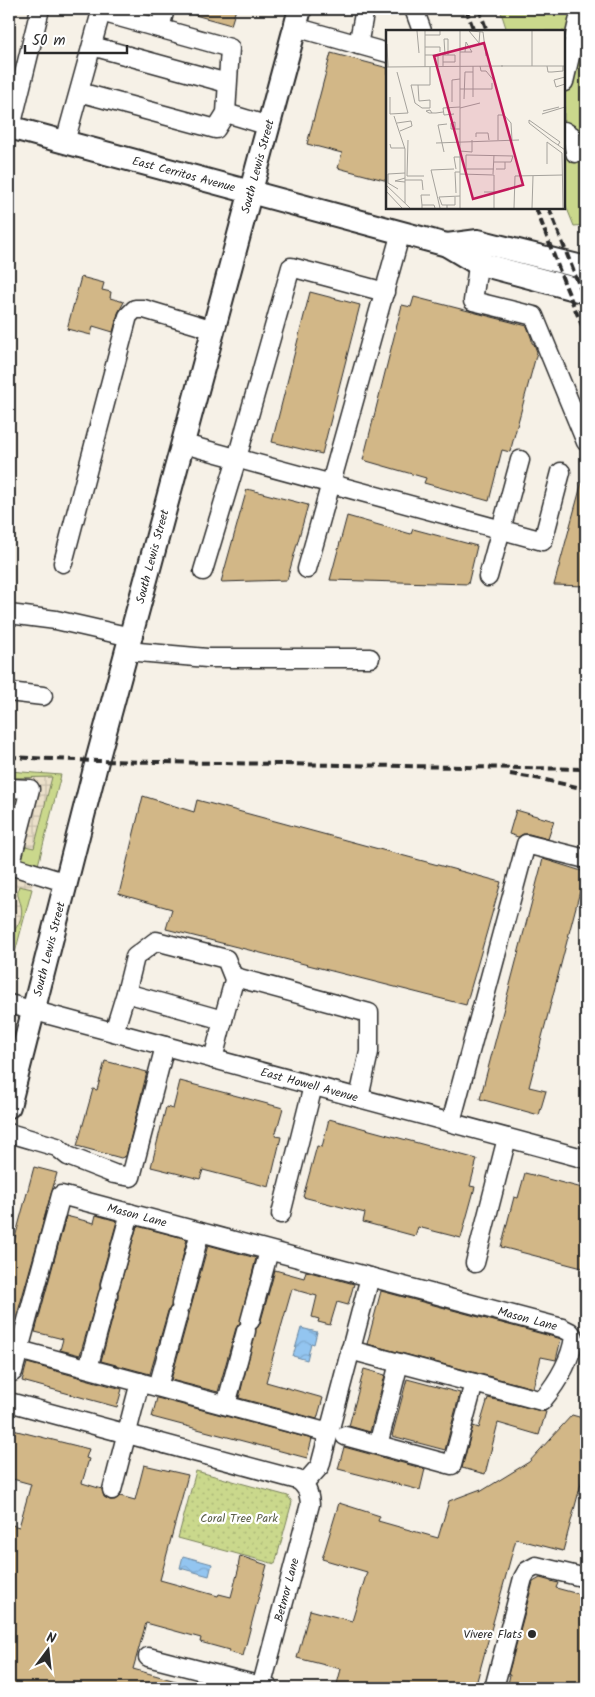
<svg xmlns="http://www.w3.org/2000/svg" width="595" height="1697" font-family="Kalam,sans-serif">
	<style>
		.industrial { fill: url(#industrial-grid) }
		.green { fill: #cad88c; stroke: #7a825c }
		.park { fill: url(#park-dots); stroke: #7a825c }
		.water { fill: url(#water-waves); stroke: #6987a1 }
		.building { fill: #d2b787; stroke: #2b2b2b }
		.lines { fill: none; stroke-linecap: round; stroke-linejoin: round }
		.minor-casing { stroke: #2b2b2b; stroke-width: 21 }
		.major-casing { stroke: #2b2b2b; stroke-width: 26 }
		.minor { stroke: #fff; stroke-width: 18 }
		.major { stroke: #fff; stroke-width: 22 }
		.rail { stroke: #2b2b2b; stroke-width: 4; stroke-dasharray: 8 4; stroke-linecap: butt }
		.poi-dot { fill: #2b2b2b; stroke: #fff; stroke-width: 2 }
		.labels { text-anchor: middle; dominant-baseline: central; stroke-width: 4.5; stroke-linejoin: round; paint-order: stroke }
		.street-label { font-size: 12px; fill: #2b2b2b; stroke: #fff }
		.park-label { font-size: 12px; fill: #5b5f48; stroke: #fff }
		.poi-label { font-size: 12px; fill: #2b2b2b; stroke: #fff; text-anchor: end }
		.inset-road { fill: none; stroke: #a5a29c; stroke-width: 1 }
		.view { fill: #c2185b; fill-opacity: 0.15; stroke: #c2185b; stroke-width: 2.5 }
		.inset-edge { fill: none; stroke: #2b2b2b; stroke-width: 2.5 }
	</style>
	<defs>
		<pattern id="industrial-grid" width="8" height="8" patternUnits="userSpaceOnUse" patternTransform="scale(1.25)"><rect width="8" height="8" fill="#ebe0ca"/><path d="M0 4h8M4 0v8" fill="none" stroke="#cac0ae"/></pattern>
		<pattern id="park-dots" width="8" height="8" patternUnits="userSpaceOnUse" patternTransform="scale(1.25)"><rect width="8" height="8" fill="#cad88c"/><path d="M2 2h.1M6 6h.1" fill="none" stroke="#aeba79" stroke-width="1.8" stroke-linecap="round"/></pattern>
		<pattern id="water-waves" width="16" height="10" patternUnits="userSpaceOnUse" patternTransform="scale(1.25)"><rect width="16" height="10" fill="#93c5f0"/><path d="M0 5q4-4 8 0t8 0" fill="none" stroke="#7fa9ce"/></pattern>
	</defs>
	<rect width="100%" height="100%" fill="#f6f1e7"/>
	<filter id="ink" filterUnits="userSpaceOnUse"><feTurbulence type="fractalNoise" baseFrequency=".02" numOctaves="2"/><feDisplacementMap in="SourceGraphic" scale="10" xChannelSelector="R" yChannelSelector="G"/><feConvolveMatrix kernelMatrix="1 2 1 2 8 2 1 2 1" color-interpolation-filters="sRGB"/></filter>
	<g filter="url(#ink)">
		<polygon class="industrial" points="9,771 61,775 9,975"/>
		<g class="green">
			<polygon points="500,9 586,9 586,129 581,152 586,225 574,226 564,201 564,31 507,31"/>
			<polygon points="9,771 61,775 38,865 22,860 25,846 34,848 52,777 9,778"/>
			<path d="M19 886 32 889 9 975V937C17 927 24 919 21 905 19 898 16 894 19 886Z"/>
		</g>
		<polygon class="park" points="196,1471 288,1496 292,1502 275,1564 178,1538"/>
		<g class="water">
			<polygon points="301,1328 317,1332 314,1344 311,1343 307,1360 293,1356"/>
			<polygon points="183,1556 212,1564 209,1576 180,1568"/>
		</g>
		<g class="building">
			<polygon points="185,9 236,9 231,25 184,12"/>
			<polygon points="331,53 388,68 388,181 338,168 342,153 307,144"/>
			<polygon points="81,277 104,283 102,290 111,292 110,298 124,302 118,313 113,332 93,326 91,335 67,329"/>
			<polygon points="310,292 360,305 322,454 272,442"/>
			<polygon points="414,297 527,326 532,340 532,343 534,344 537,352 510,452 502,450 489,501 424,483 426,478 363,460 402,305 411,307"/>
			<polygon points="583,478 586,479 586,586 554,585"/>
			<polygon points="247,489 308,505 287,580 221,582"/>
			<polygon points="347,516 411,534 413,529 477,546 468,584 330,580"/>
			<polygon points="143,796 194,812 197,800 501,882 466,1005 166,929 172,909 119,894"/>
			<polygon points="516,810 554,821 548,839 529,834 523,834 518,837 509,834"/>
			<polygon points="543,859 585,872 529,1087 546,1091 539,1115 480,1099"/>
			<polygon points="105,1061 147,1072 126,1156 121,1158 77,1146 93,1089 97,1090"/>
			<polygon points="180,1081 283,1108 275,1136 281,1137 269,1187 203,1170 200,1179 151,1167 166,1107 173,1109"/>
			<polygon points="329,1119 477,1159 470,1186 475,1187 461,1238 418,1227 415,1236 363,1222 365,1213 303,1197 317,1146 322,1147"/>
			<polygon points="34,1167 57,1173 14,1326 9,1325 9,1260"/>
			<polygon points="525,1173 586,1189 586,1269 501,1247 514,1197 518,1198"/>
			<polygon points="96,1215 117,1221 100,1282 100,1288 80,1355 60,1350 63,1339 35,1332 66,1216 94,1223"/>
			<polygon points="137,1226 187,1239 171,1306 168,1311 150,1374 101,1361 118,1298 118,1292"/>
			<polygon points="208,1245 256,1258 240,1323 236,1328 218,1392 171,1380"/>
			<polygon points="275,1270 304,1278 306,1271 354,1284 348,1305 337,1302 330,1325 318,1322 319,1319 312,1317 317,1296 292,1289 280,1331 266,1382 323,1398 317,1419 239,1398 256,1329 260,1324"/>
			<polygon points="381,1291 558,1338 561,1339 556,1360 541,1357 533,1388 367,1344"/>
			<polygon points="27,1363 122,1389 117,1407 22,1381"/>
			<polygon points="364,1369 385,1375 370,1432 349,1426"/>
			<polygon points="407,1379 460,1393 445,1450 392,1436"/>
			<polygon points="157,1398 312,1439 307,1458 152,1417"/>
			<polygon points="488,1398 546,1412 539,1435 498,1423 485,1474 462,1468 473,1426 479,1428"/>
			<polygon points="572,1415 586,1419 586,1465 563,1551 516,1539 475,1688 336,1688 341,1669 297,1658 310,1610 352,1621 367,1572 322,1559 339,1503 380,1516 378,1521 438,1538 449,1501 481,1489 480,1492 529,1462"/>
			<polygon points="9,1429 89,1449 86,1458 89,1459 82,1483 102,1489 104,1497 110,1500 115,1500 120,1496 135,1500 144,1465 188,1475 160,1580 218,1596 219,1594 231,1597 239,1567 238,1567 240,1556 267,1565 243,1656 228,1652 229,1650 200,1642 201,1638 146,1623 133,1669 190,1685 190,1688 9,1688 9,1524 19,1527 31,1484 9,1478"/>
			<polygon points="344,1447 425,1469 420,1490 338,1469"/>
			<polygon points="540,1578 558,1583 556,1588 586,1596 586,1688 544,1688 530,1685 529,1688 507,1688 510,1675 508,1675 533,1582"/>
		</g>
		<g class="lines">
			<defs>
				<g id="minor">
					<polyline points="414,9 422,31"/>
					<polyline points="295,27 388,53"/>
					<polyline points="160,28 165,9"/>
					<polyline points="358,45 365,9"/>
					<polyline points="92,46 227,83"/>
					<polyline points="564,82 581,9"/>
					<polyline points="226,113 269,126"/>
					<polyline points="11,127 40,9"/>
					<polyline points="564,131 572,136 575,153"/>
					<polyline points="65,142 101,12 230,48 226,113 216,129 79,92"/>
					<polyline points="480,252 473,301 534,316 586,442"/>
					<polyline points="184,444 543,541 561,472"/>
					<polyline points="63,563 128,316 135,309 144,309 214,330"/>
					<polyline points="307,569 401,232"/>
					<polyline points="203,571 237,458 291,267 385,292"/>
					<polyline points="488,577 520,460"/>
					<polyline points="9,614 56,620 131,637"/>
					<polyline points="127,651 207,658 370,658"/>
					<polyline points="9,692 43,696"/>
					<polyline points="9,788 30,789 10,866"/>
					<polyline points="9,865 67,883"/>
					<polyline points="126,993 135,957 156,941 226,959 234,979"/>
					<path id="s1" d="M9 1004 586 1159"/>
					<polyline points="223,1020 235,977 369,1013 369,1052 359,1098"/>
					<polyline points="114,1032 126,993 223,1020 213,1059"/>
					<polyline points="451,1122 526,844 586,859"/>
					<polyline points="9,1133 57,1147 68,1156 114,1174 131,1177 165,1046"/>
					<polyline points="281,1214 313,1086"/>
					<polyline points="475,1263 507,1138"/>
					<polyline points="110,1285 130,1213"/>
					<polyline points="181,1304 200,1232"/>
					<polyline points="250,1321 269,1251"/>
					<polyline points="19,1350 329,1433"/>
					<polyline points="88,1368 108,1295"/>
					<path id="s2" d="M13 1372 61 1195 562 1328 570 1332 574 1337C571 1360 556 1384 542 1401L350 1350"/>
					<polyline points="158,1387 178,1314"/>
					<path d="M9 1402 298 1480C307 1486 309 1493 310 1504L261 1688"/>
					<polyline points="226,1405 246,1331"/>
					<polyline points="345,1436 452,1465 474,1383"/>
					<polyline points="378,1445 399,1363"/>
					<polyline points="304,1484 320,1466 370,1277"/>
					<polyline points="112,1490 140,1382"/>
					<polyline points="148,1657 269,1688"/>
					<polyline points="494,1688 523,1578 527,1571 536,1566 586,1578"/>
				</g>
				<g id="major">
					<path id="s3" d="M9 127 447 245 477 263 586 292"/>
					<polyline points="447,245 478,241 586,268"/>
					<path id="s4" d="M9 1106 97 761 300 9"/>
				</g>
			</defs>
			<use href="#minor" class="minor-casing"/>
			<use href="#major" class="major-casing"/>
			<use href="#minor" class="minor"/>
			<use href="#major" class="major"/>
			<g class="rail">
				<polyline points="466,9 474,31"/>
				<polyline points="479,9 487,31"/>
				<polyline points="536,208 565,285 586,335"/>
				<polyline points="549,208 586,303"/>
				<polyline points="9,757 97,761 586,769"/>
				<polyline points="510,774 541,779 586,789"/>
			</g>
		</g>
	</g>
	<circle class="poi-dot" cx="532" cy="1634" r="5"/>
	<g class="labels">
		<g class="street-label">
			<text stroke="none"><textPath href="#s4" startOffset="972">South Lewis Street</textPath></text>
			<text stroke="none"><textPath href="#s3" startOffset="181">East Cerritos Avenue</textPath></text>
			<text stroke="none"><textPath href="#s4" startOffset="568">South Lewis Street</textPath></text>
			<text stroke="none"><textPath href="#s4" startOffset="162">South Lewis Street</textPath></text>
			<text stroke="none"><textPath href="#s1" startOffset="311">East Howell Avenue</textPath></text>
			<text stroke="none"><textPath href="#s2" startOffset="262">Mason Lane</textPath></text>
			<text stroke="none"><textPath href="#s2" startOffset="666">Mason Lane</textPath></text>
			<text transform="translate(287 1590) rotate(-75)">Betmor Lane</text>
		</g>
		<g class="park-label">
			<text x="239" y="1518">Coral Tree Park</text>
		</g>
		<g class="poi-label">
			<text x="522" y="1634">Vivere Flats</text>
		</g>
	</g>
	<g transform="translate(386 30)">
		<rect width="179" height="179" fill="#f6f1e7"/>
		<path class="inset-road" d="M39 0V37M74 0V178M146 0V36M31 1 33 23M83 1 93 13 94 0M84 1 97 2 100 26M39 5H54V0M1 14 2 37M39 17H54V22M74 22H86L80 12 79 22M39 25H52V36M59 25 58 9H62V25M94 36 95 41H100L109 52M115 36H179M161 36 162 42H166L177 41V36M0 37 117 36M57 37V25H69V32H57M179 47 168 50 170 57 179 54M32 55 33 71 44 70V78H36L29 73 25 55H44V37M74 59H106V53M4 67V84L22 83 11 42M87 67V36M78 69 79 42H87M66 72V50L74 49M74 78 94 73M157 81 173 77M46 83 44 80 40 81 43 83H50L57 82M68 84 58 85 57 78 74 77M156 84 179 77M8 86 19 119V173M11 93 25 91 26 96 14 101M69 99V92L65 93V99H74M90 107V103H102L103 110M112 110V85H118L125 93 126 110M0 111V139M50 113 133 110M4 114 5 118H19M172 115 174 112 143 90V93L157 104 166 111 172 115 179 120M74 121 86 122V110M58 122 52 95 61 94M161 134V112L176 123 177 178M70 139 68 127H74M80 139H108M110 139H119V132M80 141V125L127 126 125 132H108M74 144 108 145V178M107 144 108 125M21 146 22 110M21 146H38M19 148 9 151 19 152M19 150H36L37 160M0 155 24 178M12 159 2 153V144L19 143M0 161 16 178M98 162H114M70 163 69 142H74M36 175 35 165H44M61 175H69V167M36 178V175H48L49 178M54 178 45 140 68 139M61 178V175H56L53 167 74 166M128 178 129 146 177 145M146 178 147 146"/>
		<path class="view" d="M98 13 137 155 87 169 48 26Z"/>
		<rect width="179" height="179" class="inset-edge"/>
	</g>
	<rect width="595" height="1697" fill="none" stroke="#fff" stroke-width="30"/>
	<rect x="15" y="15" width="565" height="1667" fill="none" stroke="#2b2b2b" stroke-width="2" filter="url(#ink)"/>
	<g transform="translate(48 1650) rotate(15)" stroke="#ffffff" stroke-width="4" paint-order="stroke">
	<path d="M0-4L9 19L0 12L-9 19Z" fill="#2b2b2b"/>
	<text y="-8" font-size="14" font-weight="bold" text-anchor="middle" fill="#2b2b2b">N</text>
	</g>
	<path d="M25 45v8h102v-8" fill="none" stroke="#2b2b2b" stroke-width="2.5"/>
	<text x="32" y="45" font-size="15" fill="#2b2b2b" stroke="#ffffff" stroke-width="4" paint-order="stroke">50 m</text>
</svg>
